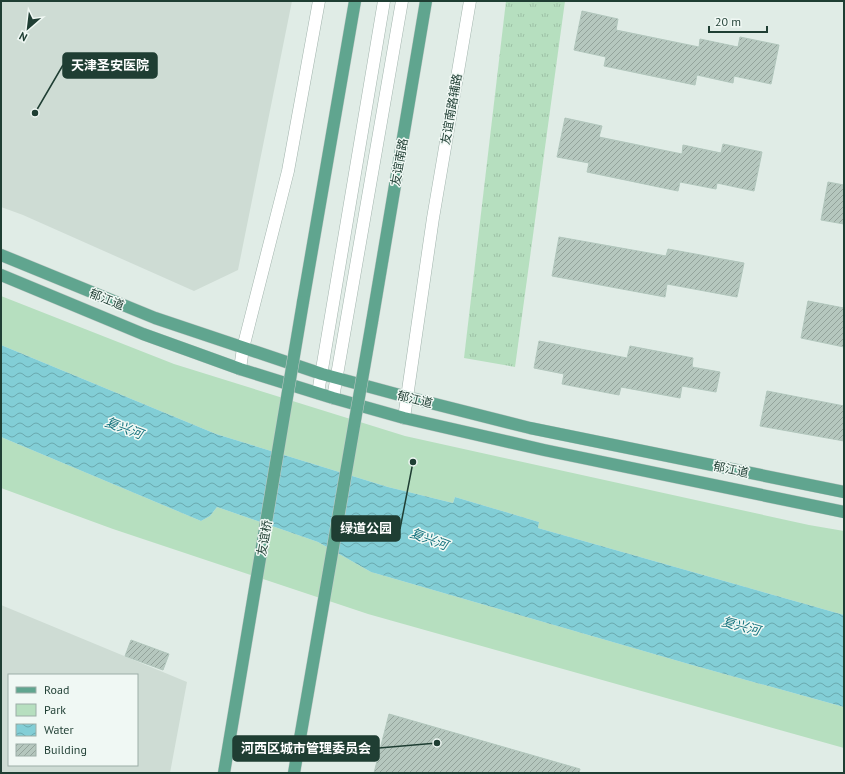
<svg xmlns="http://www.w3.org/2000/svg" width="845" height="774" font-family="'PT Sans','Noto Sans SC',sans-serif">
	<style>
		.built { fill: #cedcd4; fill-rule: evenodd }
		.grass { fill: url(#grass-tufts) }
		.park { fill: #b6dfbf }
		.water { fill: url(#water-waves) }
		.building { fill: url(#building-hatch); stroke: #b1c6bc }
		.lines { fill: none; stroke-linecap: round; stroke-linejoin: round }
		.minor-casing { stroke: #a2b4ad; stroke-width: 13 }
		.major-casing { stroke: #c0c9c6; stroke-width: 13 }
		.minor { stroke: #fff; stroke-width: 12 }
		.major { stroke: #60a58f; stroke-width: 12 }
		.major-bridge-casing { stroke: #c0c9c6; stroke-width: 13; stroke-linecap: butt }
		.major-bridge { stroke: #60a58f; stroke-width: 12 }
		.labels { text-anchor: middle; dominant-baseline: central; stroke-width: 3; stroke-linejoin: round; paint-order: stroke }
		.street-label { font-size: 12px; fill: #1f3e33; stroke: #f0f8f4 }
		.water-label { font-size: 13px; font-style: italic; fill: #14737e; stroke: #f0f8f4 }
		.leader { fill: none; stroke: #1f3e33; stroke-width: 1.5 }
		.callout-dot { fill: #1f3e33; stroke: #f0f8f4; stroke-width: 1.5 }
		.callout { fill: #1f3e33; stroke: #1f3e33; stroke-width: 1.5 }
		.callout-label { font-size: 13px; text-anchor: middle; font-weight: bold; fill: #fff }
	</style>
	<defs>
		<pattern id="grass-tufts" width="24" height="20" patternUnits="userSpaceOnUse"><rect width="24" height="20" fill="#b6dfbf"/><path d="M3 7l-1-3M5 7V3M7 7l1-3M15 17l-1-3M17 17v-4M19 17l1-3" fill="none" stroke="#9cc0a5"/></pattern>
		<pattern id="water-waves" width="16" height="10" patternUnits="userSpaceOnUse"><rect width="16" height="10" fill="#82ced6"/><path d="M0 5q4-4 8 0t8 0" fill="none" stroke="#6aa9ae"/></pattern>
		<pattern id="building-hatch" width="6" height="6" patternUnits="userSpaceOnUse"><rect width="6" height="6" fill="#b5c7be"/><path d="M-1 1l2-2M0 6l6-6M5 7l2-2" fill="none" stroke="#93a39b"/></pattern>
	</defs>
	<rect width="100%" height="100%" fill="#e0ece6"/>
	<g class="built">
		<polygon points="1,1 292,1 238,270 194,291 23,215 1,207"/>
		<path d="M1 605 187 682 170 773H1ZM9 675H137V765H9Z"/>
	</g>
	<polygon class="grass" points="506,1 565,1 515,367 464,358"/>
	<g class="park">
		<polygon points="1,296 174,364 405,436 809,525 844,531 844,615 538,528 539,522 455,497 453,503 388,487 216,434 1,345"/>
		<polygon points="1,437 201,521 210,516 217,507 318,542 371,572 692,665 844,707 844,748 368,614 113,529 1,488"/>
	</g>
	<polygon class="water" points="1,345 216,434 388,487 453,503 455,497 539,522 538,528 844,615 844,707 692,665 371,572 318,542 217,507 210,516 201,521 1,437"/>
	<g class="building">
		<polygon points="582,11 618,19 616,30 699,47 700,39 738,47 740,37 779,45 771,84 734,76 733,83 697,75 695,85 604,66 606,57 574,50"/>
		<polygon points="565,118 602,126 599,137 682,154 683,145 721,153 723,144 762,152 754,191 717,183 716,189 680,182 678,191 587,172 589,163 557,157"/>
		<polygon points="828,182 844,185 844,224 821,220"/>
		<polygon points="559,237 666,256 668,249 744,263 737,297 667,284 665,297 552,276"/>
		<polygon points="808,301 844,308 844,347 801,338"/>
		<polygon points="539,341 627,358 630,346 693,358 692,367 720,372 716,392 682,386 680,398 621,387 619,395 562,384 564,374 534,368"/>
		<polygon points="767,391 844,406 844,441 760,426"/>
		<polygon points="131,640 169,654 163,670 125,656"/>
		<polygon points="389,714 580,769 579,773 374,773"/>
	</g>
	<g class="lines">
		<defs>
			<g id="minor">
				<polyline points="240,369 243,348 288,171 319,1"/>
				<polyline points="318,393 384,1"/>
				<polyline points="333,398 402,1"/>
				<polyline points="404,418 433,218 470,1"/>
			</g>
			<g id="major">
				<polyline points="1,255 155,318 322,374 407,397 530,428 844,492"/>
				<polyline points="1,275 143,334 193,352 240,369 333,398 404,418 544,450 844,512"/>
				<polyline points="303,302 355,1"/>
				<polyline points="372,322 426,1"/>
			</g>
		</defs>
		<use href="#minor" class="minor-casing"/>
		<use href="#major" class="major-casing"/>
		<use href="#minor" class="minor"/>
		<use href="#major" class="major"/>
		<defs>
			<g id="major-bridge">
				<polyline points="224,773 303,302"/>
				<polyline points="294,773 372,322"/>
			</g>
		</defs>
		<use href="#major-bridge" class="major-bridge-casing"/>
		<use href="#major-bridge" class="major-bridge"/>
	</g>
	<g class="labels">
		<g class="street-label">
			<text transform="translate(451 109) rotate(-80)">友谊南路辅路</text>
			<text transform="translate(399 162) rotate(-80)">友谊南路</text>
			<text transform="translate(107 299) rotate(22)">郁江道</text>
			<text transform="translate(415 399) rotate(14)">郁江道</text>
			<text transform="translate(731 469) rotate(12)">郁江道</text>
			<text transform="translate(264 538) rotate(-80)">友谊桥</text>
		</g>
		<g class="water-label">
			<text transform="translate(124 428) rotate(20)">复兴河</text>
			<text transform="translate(429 539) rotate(20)">复兴河</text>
			<text transform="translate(741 626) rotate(15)">复兴河</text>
		</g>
	</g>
	<path class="leader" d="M35 113L63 65M413 462L400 529M437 743L379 748"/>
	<g class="callout-dot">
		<circle cx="35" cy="113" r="4"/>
		<circle cx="413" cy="462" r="4"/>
		<circle cx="437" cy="743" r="4"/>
	</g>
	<g class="callout">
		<rect x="63" y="53" width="94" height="25" rx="4"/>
		<rect x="332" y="516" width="68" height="25" rx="4"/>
		<rect x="233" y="736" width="146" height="25" rx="4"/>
	</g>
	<g class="callout-label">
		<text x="110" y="70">天津圣安医院</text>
		<text x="366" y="533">绿道公园</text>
		<text x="306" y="753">河西区城市管理委员会</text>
	</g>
	<rect width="845" height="774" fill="none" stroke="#1f3e33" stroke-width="4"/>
	<rect x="8" y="674" width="130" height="92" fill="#f0f8f4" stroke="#9caea7"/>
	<rect x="16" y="687" width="20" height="6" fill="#60a58f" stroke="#9caea7"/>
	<text x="44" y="694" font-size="12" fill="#1f3e33">Road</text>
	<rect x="16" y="704" width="20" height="12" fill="#b6dfbf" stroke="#9caea7"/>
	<text x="44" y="714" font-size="12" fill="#1f3e33">Park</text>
	<rect x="16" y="724" width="20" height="12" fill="url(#water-waves)" stroke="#9caea7"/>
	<text x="44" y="734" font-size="12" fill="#1f3e33">Water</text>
	<rect x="16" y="744" width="20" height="12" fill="url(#building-hatch)" stroke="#9caea7"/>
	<text x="44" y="754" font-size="12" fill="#1f3e33">Building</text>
	<g transform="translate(28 28) rotate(208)" stroke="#f0f8f4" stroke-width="3" paint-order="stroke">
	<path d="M0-3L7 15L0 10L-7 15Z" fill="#1f3e33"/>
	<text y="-6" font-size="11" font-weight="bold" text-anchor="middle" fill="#1f3e33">N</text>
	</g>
	<path d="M709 26v6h58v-6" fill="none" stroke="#1f3e33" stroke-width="2"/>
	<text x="715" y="26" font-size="12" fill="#1f3e33" stroke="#f0f8f4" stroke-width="3" paint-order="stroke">20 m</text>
</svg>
